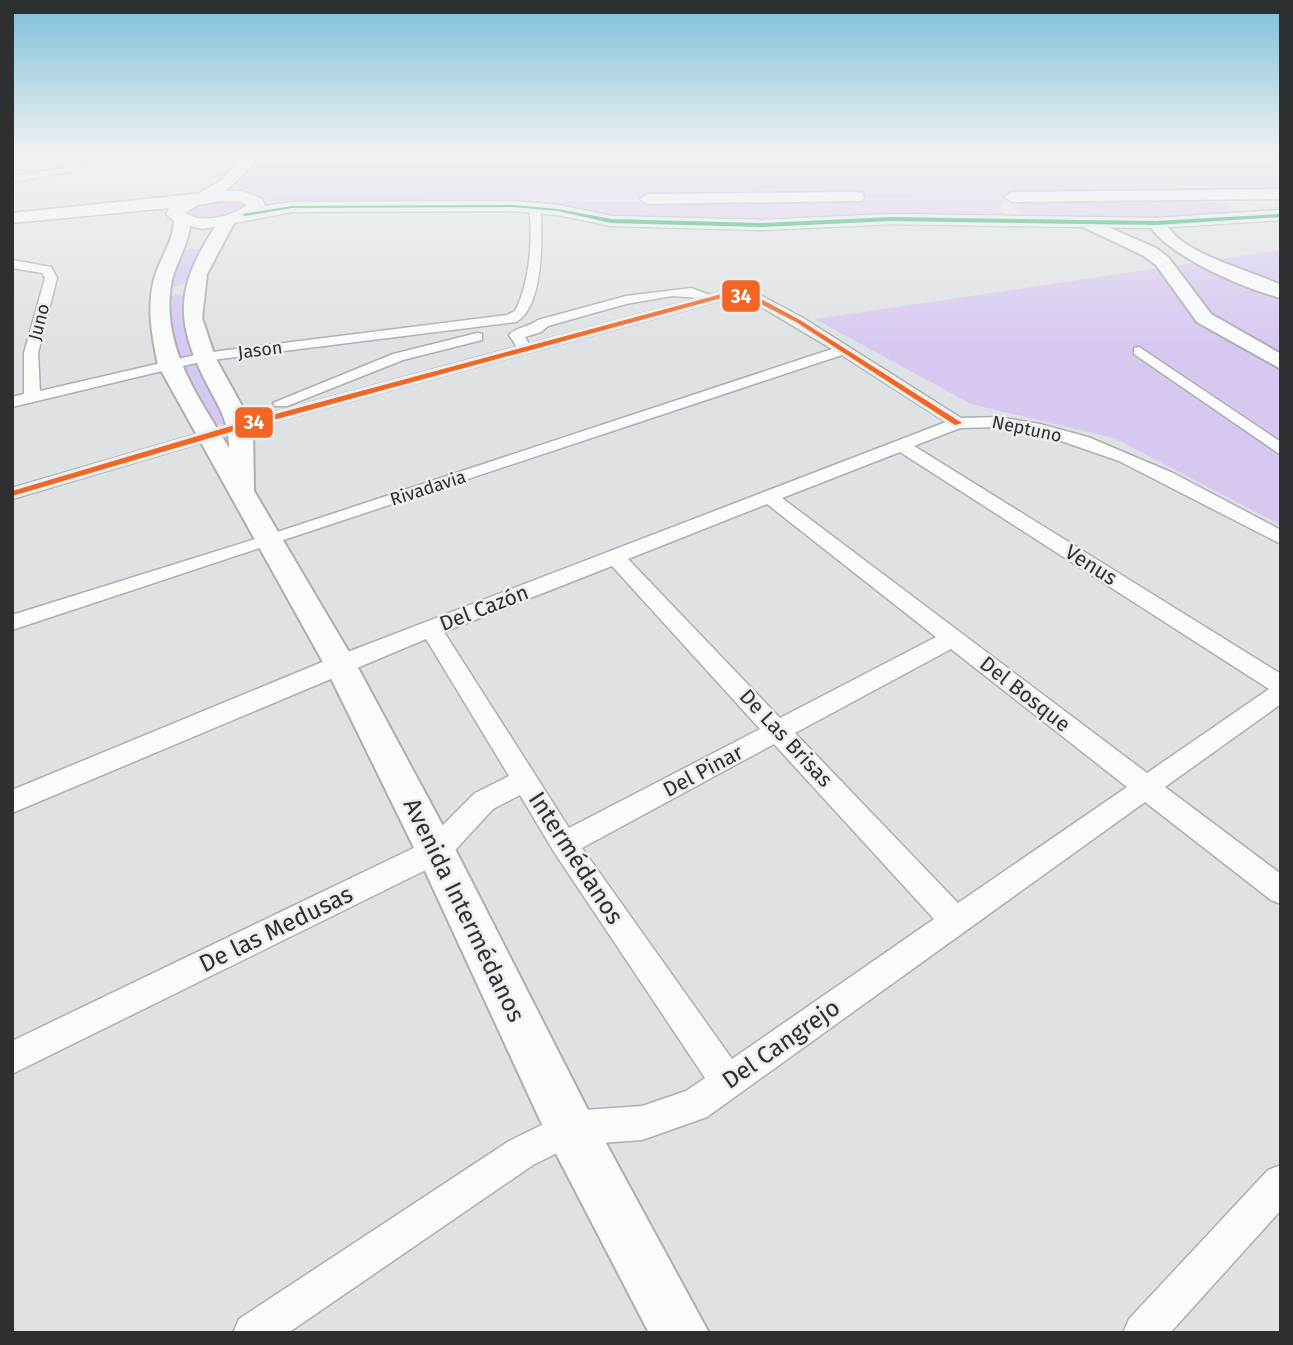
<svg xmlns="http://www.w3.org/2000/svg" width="1293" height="1345" font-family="'Fira Sans',sans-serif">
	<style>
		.green { fill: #d7c8f2 }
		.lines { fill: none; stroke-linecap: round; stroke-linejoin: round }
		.street-casing { stroke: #acaeaf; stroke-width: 3 }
		.secondary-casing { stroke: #acaeaf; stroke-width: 4 }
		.primary-casing { stroke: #acaeaf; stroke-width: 3 }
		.street { fill: #fafbfb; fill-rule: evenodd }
		.secondary { fill: #fafbfb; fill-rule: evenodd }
		.primary { fill: #fafbfb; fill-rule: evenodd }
		.bus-1-casing { stroke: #ebeff2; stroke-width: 6 }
		.bus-2-casing { stroke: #ebeff2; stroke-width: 6 }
		.bus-1 { fill: #00a651; fill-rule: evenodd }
		.bus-2 { fill: #f26522; fill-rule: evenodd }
		.labels { text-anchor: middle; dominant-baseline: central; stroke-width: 5; stroke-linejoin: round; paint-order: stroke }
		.far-street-label { font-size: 18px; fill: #2e2f30; stroke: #ebeff2 }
		.street-label { font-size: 21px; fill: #2e2f30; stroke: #ebeff2 }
		.near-street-label { font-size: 24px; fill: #2e2f30; stroke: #ebeff2 }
		.line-badge { stroke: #ebeff2; stroke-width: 2.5 }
		.badge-label { font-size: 19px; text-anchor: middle; font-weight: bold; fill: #fff }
	</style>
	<rect width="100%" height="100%" fill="#dfe2e4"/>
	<g class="green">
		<polygon points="266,156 1281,156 1281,187 1159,184 1117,191 1023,197 270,201 236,192 238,185"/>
		<polygon points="1175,197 1225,205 1235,212 1173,220 1026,217 1013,208 1028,199"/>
		<path d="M233 198 251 204C228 218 209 223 183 212L191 205Z"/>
		<polygon points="1003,200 999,211 1013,219 789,222 620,219 551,207 261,207 261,202"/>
		<polygon points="191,248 201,250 191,282 173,287 169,284 183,251"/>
		<polygon points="1281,250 1281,525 1114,438 971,404 815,319"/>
		<polygon points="176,294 185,295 185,324 194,352 188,356 175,357 167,298"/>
		<polygon points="193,362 196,363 228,421 227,424 214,425 184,366"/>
	</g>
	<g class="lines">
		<defs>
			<g id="street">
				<polygon points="81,156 93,156 69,172 12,182 12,176 63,168"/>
				<path d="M534 204 539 207 541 216C542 244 543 307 516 322L204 361 12 407V397L24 394V353L45 278 42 273 12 268V260L51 267 57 278 38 353 40 391 204 353 507 315 515 311C530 282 533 239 529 207Z"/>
				<path d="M691 288 710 295 729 290 762 296 803 318 961 418 998 417 1040 424 1088 437 1173 473 1281 530V544L1119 461 1038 433 998 427 960 428 914 446 1281 674V704L1165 787 1281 874V904L1271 900 1145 802 707 1117 642 1140 573 1145 533 1165 288 1333H233L239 1319 509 1141 570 1111 642 1106 686 1091 705 1078 554 852 520 795 493 809 446 860 12 1074V1041L426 842 475 793 509 776 426 639 12 813V790L332 658 946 422 842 355 12 630V615L262 537 832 349 753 302 729 298 247 429 12 499V488L235 423 517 347 509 335C516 327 529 327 538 320L626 296ZM672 296 700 298 529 344 525 337 541 332 548 326 626 304ZM900 452 1269 689 1147 773 782 498ZM767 504 936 637 780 718 628 559ZM612 566 760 729 569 828 444 632ZM951 649 1127 787 958 903 795 733ZM774 744 934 919 732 1059 582 848Z"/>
				<polygon points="477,333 482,334 482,340 403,360 287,406 275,406 273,403 393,354"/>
				<polygon points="1139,347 1281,442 1281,455 1134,354 1134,348"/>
				<polygon points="1281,1165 1281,1210 1170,1333 1123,1333 1129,1319 1268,1170"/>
			</g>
			<g id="secondary">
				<path d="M244 156H259C247 171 216 207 195 202V196L220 181Z"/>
				<path d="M182 214 190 219C191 243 175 261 171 285 161 347 199 398 229 448 229 421 219 407 207 384 170 313 179 281 222 216H234L236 219 207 274 202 318 215 357 253 426 254 491 356 664 450 839 588 1110 709 1333H649L552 1146 420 860 324 664 158 365C152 336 146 306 155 276 161 256 174 241 174 219Z"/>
				<polygon points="1085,217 1156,248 1168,257 1211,314 1281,354 1281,369 1197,322 1156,265 1144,256 1079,225 1077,222"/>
				<path d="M1156 218C1166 221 1171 233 1180 240 1209 261 1248 270 1281 285V298C1243 288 1167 256 1148 223Z"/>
			</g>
			<g id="primary">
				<polygon points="1281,189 1280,199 1012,202 1004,197 1012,192"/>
				<path d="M222 191H242L262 199 265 206 292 202 513 201 558 205 611 216 762 220 892 214 1156 218 1281 210V220L1156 228 892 224 762 230 611 226 558 215 513 211 292 212 203 229 176 223 166 214 169 208 12 223V213ZM222 201H239L247 205C231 217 203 224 185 213L198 205Z"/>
				<polygon points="856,192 862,193 864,197 862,201 648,204 640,199 648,194"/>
			</g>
		</defs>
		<use href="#street" class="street-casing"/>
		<use href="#secondary" class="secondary-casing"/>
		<use href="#primary" class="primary-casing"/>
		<use href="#street" class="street"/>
		<use href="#secondary" class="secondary"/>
		<use href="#primary" class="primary"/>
		<defs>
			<polygon id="bus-1" points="513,205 558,209 611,219 762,223 892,217 1156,221 1281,214 1281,217 1156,225 892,221 762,227 611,223 558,211 513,207 292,208 245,216 242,214 292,206"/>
			<polygon id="bus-2" points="729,292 759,298 800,320 962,423 955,425 796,322 755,301 729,296 244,428 12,496 12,491 238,424"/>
		</defs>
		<use href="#bus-1" class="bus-1-casing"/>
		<use href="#bus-2" class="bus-2-casing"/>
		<use href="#bus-1" class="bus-1"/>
		<use href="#bus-2" class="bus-2"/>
	</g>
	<linearGradient id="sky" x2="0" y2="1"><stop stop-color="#7cbfda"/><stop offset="0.45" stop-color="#f1f2f3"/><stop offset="1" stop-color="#f1f2f3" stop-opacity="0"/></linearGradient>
	<rect width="1293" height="344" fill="url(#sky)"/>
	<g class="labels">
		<g class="far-street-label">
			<text transform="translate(39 322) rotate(-75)">Juno</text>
			<text transform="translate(260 350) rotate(-7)">Jason</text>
			<text transform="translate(1027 429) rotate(12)">Neptuno</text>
			<text transform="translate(428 488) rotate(-18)">Rivadavia</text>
		</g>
		<g class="street-label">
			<text transform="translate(1091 565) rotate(32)">Venus</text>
			<text transform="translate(484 608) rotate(-21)">Del Cazón</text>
			<text transform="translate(1025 694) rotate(38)">Del Bosque</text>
			<text transform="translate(786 738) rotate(47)">De Las Brisas</text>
			<text transform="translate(703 771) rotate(-28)">Del Pinar</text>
		</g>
		<g class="near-street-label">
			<text transform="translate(576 858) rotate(57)">Intermédanos</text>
			<text transform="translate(464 910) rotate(64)">Avenida Intermédanos</text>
			<text transform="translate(276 929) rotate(-26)">De las Medusas</text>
			<text transform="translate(781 1044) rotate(-35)">Del Cangrejo</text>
		</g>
	</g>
	<g class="line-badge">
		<rect x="721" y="279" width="40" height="34" rx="7" fill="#f26522"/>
		<rect x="234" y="406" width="40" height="33" rx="7" fill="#f26522"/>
	</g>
	<g class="badge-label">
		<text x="741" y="303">34</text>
		<text x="254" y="429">34</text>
	</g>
	<rect width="1293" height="1345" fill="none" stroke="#2e2f30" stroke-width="28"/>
</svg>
